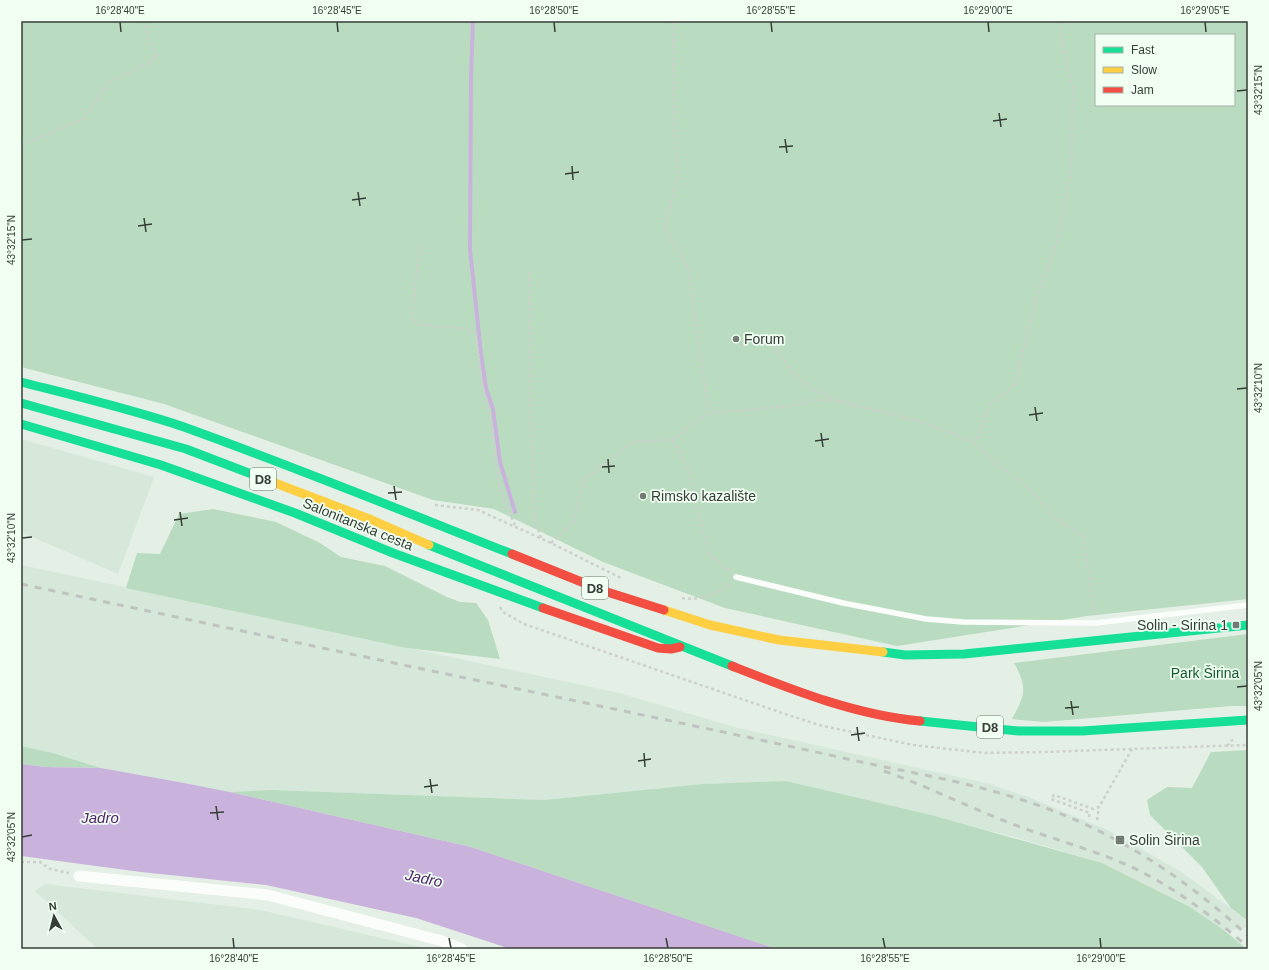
<svg xmlns="http://www.w3.org/2000/svg" width="1269" height="970" font-family="Helvetica,sans-serif">
	<style>
		.built { fill: #d5e8d9 }
		.green { fill: #b9dcc0; fill-rule: evenodd }
		.water { fill: #c9b3dc }
		.lines { fill: none; stroke-linecap: round; stroke-linejoin: round }
		.stream { stroke: #c9b3dc; stroke-width: 4 }
		.path { stroke: #cdd0cd; stroke-width: 2.5; stroke-dasharray: 3 3; stroke-linecap: butt }
		.lane { stroke: #fbfdfb; stroke-width: 5.5 }
		.street { stroke: #fbfdfb; stroke-width: 11 }
		.fast { stroke: #16e098; stroke-width: 9 }
		.slow { stroke: #ffcf43; stroke-width: 9 }
		.jam { stroke: #f24e42; stroke-width: 9 }
		.rail { stroke: #c0c4c1; stroke-width: 3; stroke-dasharray: 7 7; stroke-linecap: butt }
		.ticks { fill: none; stroke: #363d37; stroke-width: 1.5 }
		.poi-dot { fill: #737b74; stroke: #f0fff2; stroke-width: 1.5 }
		.labels { text-anchor: middle; dominant-baseline: central; stroke-width: 3.5; stroke-linejoin: round; paint-order: stroke }
		.shield { fill: #f0fff2; stroke: #6e776f; stroke-width: 1 }
		.shield-label { font-size: 13px; font-weight: bold; fill: #363d37 }
		.poi-label { font-size: 14px; fill: #363d37; stroke: #f0fff2; text-anchor: start }
		.street-label { font-size: 14px; fill: #363d37; stroke: #f0fff2 }
		.park-label { font-size: 14px; fill: #125a2c; stroke: #f0fff2 }
		.water-label { font-size: 15px; font-style: italic; fill: #51226d; stroke: #f0fff2 }
		.neatline { fill: none; stroke: #363d37; stroke-width: 1.5 }
		.ticks-label { font-size: 10px; text-anchor: middle; fill: #363d37 }
	</style>
	<rect width="100%" height="100%" fill="#e4efe6"/>
	<g class="built">
		<polygon points="21,439 154,477 118,574 21,532"/>
		<polygon points="21,565 619,693 738,728 990,784 1033,799 1110,831 1180,871 1248,921 1248,927 1225,931 1190,907 1102,863 1018,838 786,781 703,784 544,800 272,790 230,792 101,768 53,753 21,746"/>
		<polygon points="45,884 260,910 429,949 98,949 35,891"/>
	</g>
	<g class="green">
		<path d="M21 21H1248V599L1087 616 897 646 725 608 603 562 494 509 433 500 164 404 21 367ZM1096 35H1234V105H1096Z"/>
		<polygon points="213,509 276,522 320,543 341,557 385,566 447,597 460,602 476,603 488,620 500,659 407,648 126,588 137,553 160,554 179,514"/>
		<path d="M1248 634V706H1231L1044 722 1012 719C1025 695 1028 688 1014 663Z"/>
		<polygon points="21,746 53,753 101,768 46,767 21,764"/>
		<polygon points="1248,750 1248,921 1231,908 1202,867 1150,815 1147,800 1167,787 1192,788 1211,752"/>
		<polygon points="786,781 931,815 1102,863 1190,907 1225,931 1247,949 777,949 471,847 230,792 272,790 544,800 703,784"/>
	</g>
	<polygon class="water" points="21,764 46,767 101,768 184,783 230,792 471,847 777,949 511,949 416,918 266,885 141,872 21,856"/>
	<g class="lines">
		<polyline class="stream" points="473,21 471,78 470,249 481,354 486,388 493,409 500,462 515,512"/>
		<g class="path">
			<polyline points="673,21 674,120 678,178 664,227 688,268 709,413"/>
			<polyline points="1060,21 1063,47 1073,88 1071,170 1057,242 1038,293 1014,385 991,404 975,443 991,459 1031,490 1054,517 1083,536 1095,614"/>
			<polyline points="21,145 83,119 110,81 129,73 157,57 150,43 144,21"/>
			<path d="M420 246 411 321C430 329 451 325 472 330L476 336 482 385 490 414 497 471 504 502 516 527"/>
			<polyline points="529,272 531,416 535,519 541,538"/>
			<path d="M774 339C776 350 781 356 787 365 814 401 854 404 895 415 922 422 949 431 975 443"/>
			<polyline points="672,440 688,468 709,555 730,572"/>
			<polyline points="435,505 478,510 551,543 621,578"/>
			<polyline points="551,543 573,522 584,480 633,442 672,440 709,413 788,406 815,400 839,401"/>
			<path d="M682 598C698 601 720 594 731 582"/>
			<polyline points="500,607 503,612 524,624 785,714 819,725 913,745 985,753 1043,752 1248,745"/>
			<polyline points="1227,746 1235,737"/>
			<polyline points="1089,817 1090,813 1051,799 1054,795 1093,809 1099,807 1132,749"/>
			<polyline points="1097,820 1099,807"/>
			<polyline points="21,862 40,862 50,869 69,873"/>
		</g>
		<polyline class="lane" points="736,577 843,603 926,619 963,622 1096,623 1248,605"/>
		<polyline class="street" points="79,876 268,895 442,941 462,949"/>
		<g class="fast">
			<path d="M21 382C76 396 131 409 184 427 295 467 403 511 512 554"/>
			<polyline points="21,403 186,449 262,478"/>
			<polyline points="21,424 161,465 295,513 393,553 543,608"/>
			<polyline points="429,545 732,666"/>
			<polyline points="883,652 905,655 964,654 1248,625"/>
			<polyline points="920,721 1019,731 1082,731 1248,720"/>
		</g>
		<g class="slow">
			<polyline points="262,478 372,520 429,545"/>
			<polyline points="664,610 710,625 779,640 883,652"/>
		</g>
		<g class="jam">
			<polyline points="512,554 604,591 664,610"/>
			<polyline points="543,608 658,648 671,649 680,647"/>
			<path d="M732 666C793 690 855 715 920 721"/>
		</g>
		<g class="rail">
			<path d="M21 584C209 624 397 664 586 703 675 722 763 740 852 760 907 772 963 781 1016 798 1105 825 1180 873 1248 936"/>
			<path d="M884 771C924 785 962 804 1002 820 1042 836 1085 847 1125 864 1170 884 1211 915 1248 947"/>
		</g>
	</g>
	<path class="ticks" d="M120 22 121 32M337 22 338 32M554 22 555 32M771 22 772 32M988 22 989 32M1205 22 1206 32M1237 91 1247 90M999 113 1001 127M993 121 1007 119M785 139 787 153M779 147 793 146M572 166 573 180M565 174 579 172M358 192 360 206M352 200 366 198M144 218 146 232M138 226 152 224M22 240 32 239M1237 389 1247 388M1035 407 1037 421M1029 415 1043 413M821 433 823 447M815 441 829 439M608 459 609 473M602 467 615 466M394 486 396 500M388 493 402 492M180 512 182 526M174 520 188 518M22 538 32 537M1237 687 1247 686M1071 701 1073 715M1065 708 1079 707M857 727 859 741M851 735 865 733M644 753 645 767M638 761 651 759M430 779 432 793M424 787 438 785M216 806 218 820M210 813 224 812M22 837 32 835M233 938 234 948M449 938 451 948M666 938 668 948M883 938 885 948M1100 938 1101 948"/>
	<g class="poi-dot">
		<circle cx="736" cy="339" r="4"/>
		<circle cx="643" cy="496" r="4"/>
		<rect x="1232" y="621" width="8" height="8" rx="2"/>
		<rect x="1115" y="835" width="10" height="10" rx="2"/>
	</g>
	<g class="labels">
		<g class="shield">
			<rect x="250" y="468" width="26" height="22" rx="3"/>
			<rect x="582" y="577" width="26" height="22" rx="3"/>
			<rect x="977" y="716" width="26" height="22" rx="3"/>
		</g>
		<g class="shield-label">
			<text x="263" y="479">D8</text>
			<text x="595" y="588">D8</text>
			<text x="990" y="727">D8</text>
		</g>
		<g class="poi-label">
			<text x="744" y="339">Forum</text>
			<text x="651" y="496">Rimsko kazalište</text>
			<text x="1228" y="625" text-anchor="end">Solin - Sirina 1</text>
			<text x="1129" y="840">Solin Širina</text>
		</g>
		<g class="street-label">
			<text transform="translate(358 524) rotate(22)">Salonitanska cesta</text>
		</g>
		<g class="park-label">
			<text x="1205" y="673">Park Širina</text>
		</g>
		<g class="water-label">
			<text x="100" y="817">Jadro</text>
			<text transform="translate(424 878) rotate(12)">Jadro</text>
		</g>
	</g>
	<rect width="1269" height="970" fill="none" stroke="#f0fff2" stroke-width="44"/>
	<rect x="1095" y="34" width="140" height="72" fill="#f0fff2" stroke="#a6b1a7"/>
	<rect x="1103" y="47" width="20" height="6" fill="#16e098" stroke="#a6b1a7"/>
	<text x="1131" y="54" font-size="12" fill="#363d37">Fast</text>
	<rect x="1103" y="67" width="20" height="6" fill="#ffcf43" stroke="#a6b1a7"/>
	<text x="1131" y="74" font-size="12" fill="#363d37">Slow</text>
	<rect x="1103" y="87" width="20" height="6" fill="#f24e42" stroke="#a6b1a7"/>
	<text x="1131" y="94" font-size="12" fill="#363d37">Jam</text>
	<g transform="translate(54 916) rotate(353)" stroke="#f0fff2" stroke-width="3" paint-order="stroke">
	<path d="M0-3L7 15L0 10L-7 15Z" fill="#363d37"/>
	<text y="-6" font-size="11" font-weight="bold" text-anchor="middle" fill="#363d37">N</text>
	</g>
	<rect x="22" y="22" width="1225" height="926" class="neatline"/>
	<g class="ticks-label">
		<text x="120" y="14">16°28'40"E</text>
		<text x="337" y="14">16°28'45"E</text>
		<text x="554" y="14">16°28'50"E</text>
		<text x="771" y="14">16°28'55"E</text>
		<text x="988" y="14">16°29'00"E</text>
		<text x="1205" y="14">16°29'05"E</text>
		<text transform="translate(1258 90) rotate(-90)" y="4">43°32'15"N</text>
		<text transform="translate(11 240) rotate(-90)" y="4">43°32'15"N</text>
		<text transform="translate(1258 388) rotate(-90)" y="4">43°32'10"N</text>
		<text transform="translate(11 538) rotate(-90)" y="4">43°32'10"N</text>
		<text transform="translate(1258 686) rotate(-90)" y="4">43°32'05"N</text>
		<text transform="translate(11 837) rotate(-90)" y="4">43°32'05"N</text>
		<text x="234" y="962">16°28'40"E</text>
		<text x="451" y="962">16°28'45"E</text>
		<text x="668" y="962">16°28'50"E</text>
		<text x="885" y="962">16°28'55"E</text>
		<text x="1101" y="962">16°29'00"E</text>
	</g>
</svg>
